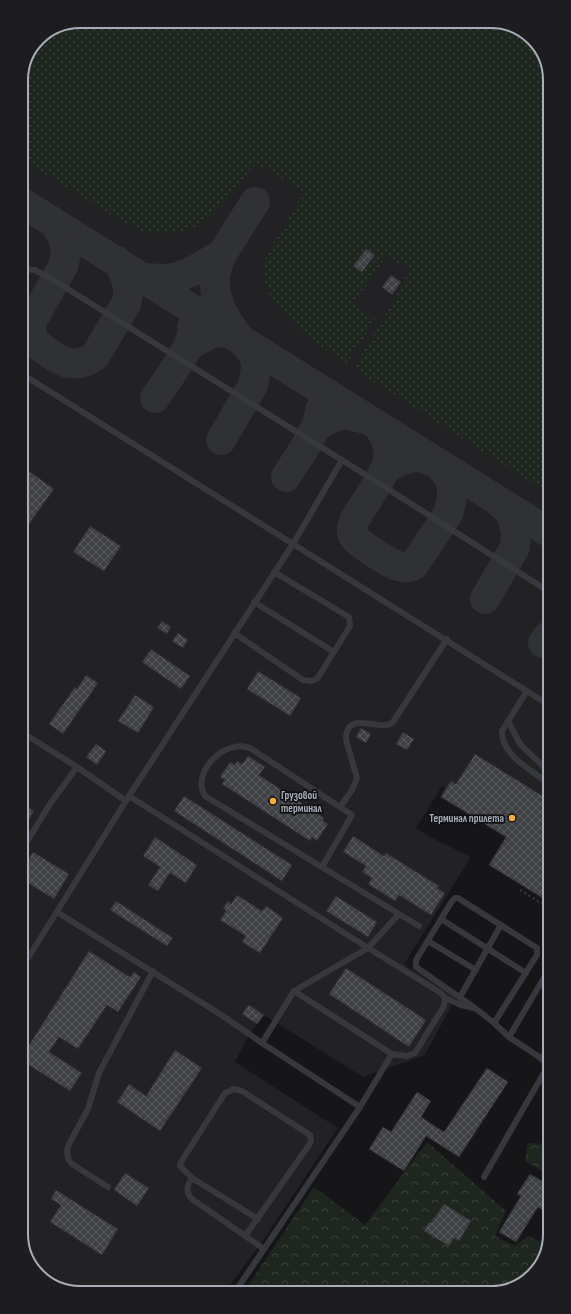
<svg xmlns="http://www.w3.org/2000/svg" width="571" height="1314" font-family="'Sofia Sans Condensed',sans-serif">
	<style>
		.built { fill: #222225 }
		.green { fill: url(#green-dots) }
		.forest { fill: url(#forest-crowns) }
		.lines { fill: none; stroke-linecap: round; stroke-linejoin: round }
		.taxiway { stroke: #303135; stroke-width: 30 }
		.building { fill: url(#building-cross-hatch); stroke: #303034 }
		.path { stroke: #3d3f44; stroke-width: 2; stroke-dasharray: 2 3; stroke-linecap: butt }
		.lane { stroke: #37383d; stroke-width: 6 }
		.poi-dot { fill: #f2b134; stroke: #111113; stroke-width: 1.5 }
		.labels { text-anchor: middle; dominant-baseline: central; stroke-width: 3.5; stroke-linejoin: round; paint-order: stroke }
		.poi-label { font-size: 11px; font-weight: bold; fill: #a8adb8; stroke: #111113; text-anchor: start }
		.rim { fill: none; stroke: #a8adb8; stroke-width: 2 }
	</style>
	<defs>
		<pattern id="green-dots" width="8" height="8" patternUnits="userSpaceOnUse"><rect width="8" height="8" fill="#1e261f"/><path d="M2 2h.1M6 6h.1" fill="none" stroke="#3c433d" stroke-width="1.8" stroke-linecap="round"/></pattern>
		<pattern id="forest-crowns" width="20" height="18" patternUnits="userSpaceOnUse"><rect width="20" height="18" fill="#1e261f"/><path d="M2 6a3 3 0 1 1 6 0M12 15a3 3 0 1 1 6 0" fill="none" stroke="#3c433d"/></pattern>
		<pattern id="building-cross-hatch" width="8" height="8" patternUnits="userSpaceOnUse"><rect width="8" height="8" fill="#404145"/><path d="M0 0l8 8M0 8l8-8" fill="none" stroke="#595a5e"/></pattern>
	</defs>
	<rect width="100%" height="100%" fill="#161618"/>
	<polygon class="built" points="80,21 496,21 527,33 547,60 549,799 536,792 529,802 514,840 440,797 445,788 442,786 416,828 432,838 471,857 404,964 456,997 425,1055 363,1077 264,1015 249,1035 235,1062 338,1128 259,1246 225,1292 75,1293 44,1281 24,1254 21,76 38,38"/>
	<path class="green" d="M80 21H496L527 33 547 60 548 493 354 369C371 335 394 305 409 270L387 255 353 304 376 319 347 363 304 335 274 304 267 288 263 271 268 253 305 192 256 163 222 205 207 220 186 231 163 233 144 232 120 220 21 159V76L38 38Z"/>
	<g class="forest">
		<polygon points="427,1142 506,1211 495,1236 515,1246 528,1236 547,1244 540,1267 511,1290 244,1292 314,1187 365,1225"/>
		<polygon points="528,1143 550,1144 550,1176 525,1161"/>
	</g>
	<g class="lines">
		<g class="taxiway">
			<polyline points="21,202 548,532"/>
			<path d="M222 254C220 259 217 266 216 272 211 296 223 316 237 335"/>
			<polyline points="142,278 166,279 178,277 193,271 222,254 255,202"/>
			<path d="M30 321 33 341C53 356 70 374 95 356L126 304C131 288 126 275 117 261"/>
			<polyline points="22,323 30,321 35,316 63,266 66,254 63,236 53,222"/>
			<path d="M189 345C197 341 205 336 214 333 232 329 250 344 255 360 257 368 255 377 253 385L221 440"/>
			<path d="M155 398C165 382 195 345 192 327"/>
			<path d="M316 428C322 423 329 418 337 416 343 414 352 416 358 417 363 419 371 420 375 424 385 432 390 448 388 460 385 475 364 504 355 519 352 525 350 531 354 537 357 543 391 564 398 566 404 568 409 568 414 565L448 514 452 498V487L448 475 437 463 423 458 414 457 400 461 385 469"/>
			<path d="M286 477C296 460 320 429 320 410"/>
			<polyline points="485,599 515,547 516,535 513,518 508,510 499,502"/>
			<polyline points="543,643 548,636"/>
		</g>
	</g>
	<g class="building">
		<polygon points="366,249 375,255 362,272 353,266"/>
		<polygon points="391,275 401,282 392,295 382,287"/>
		<polygon points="22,466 54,489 22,534"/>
		<polygon points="90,526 121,546 104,571 73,552"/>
		<polygon points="162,621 171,627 167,634 157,628"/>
		<polygon points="178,633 188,640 183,648 172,641"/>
		<polygon points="151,649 190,676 181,689 142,662"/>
		<polygon points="258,671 301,698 290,716 247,689"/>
		<polygon points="86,675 98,683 63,734 49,724 75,687 77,689"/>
		<polygon points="135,695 154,707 138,733 118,721"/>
		<polygon points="361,728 371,734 366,743 356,737"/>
		<polygon points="403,732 414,739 407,750 396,744"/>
		<polygon points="96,744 106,751 97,765 86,757"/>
		<polygon points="475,754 549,800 549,902 489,865 506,837 441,797 451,781 456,784"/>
		<polygon points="248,756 265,767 259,775 324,818 323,821 328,824 317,841 312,837 310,841 222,784 225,780 220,777 230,762 235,765 237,761 242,764"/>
		<polygon points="184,796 292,865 282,881 174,811"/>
		<polygon points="23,804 34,811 23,830"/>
		<polygon points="353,836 384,856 386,853 439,886 437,888 445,893 431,915 399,895 395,901 368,884 372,878 362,872 366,866 343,852"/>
		<polygon points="155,837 197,865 186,883 170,873 158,891 148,885 160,867 143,856"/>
		<polygon points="33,852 69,874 54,899 23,880 23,868"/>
		<polygon points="237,895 262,911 266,906 283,918 260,953 242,942 246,936 220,920 226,911 223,908 228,901 231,904"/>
		<polygon points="336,896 377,922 368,937 326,911"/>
		<polygon points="116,901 173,938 167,946 110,910"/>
		<polygon points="89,951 130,977 134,972 141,977 118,1012 107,1005 78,1049 59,1037 49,1052 82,1073 70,1091 24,1062 24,1053"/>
		<polygon points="346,968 426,1020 409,1047 329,994"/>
		<polygon points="249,1005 264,1015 257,1024 242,1014"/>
		<polygon points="175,1050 202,1068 160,1131 117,1102 129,1084 146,1096"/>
		<polygon points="487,1068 508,1082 459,1157 426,1136 404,1171 369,1149 383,1127 391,1132 417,1092 431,1101 421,1117 444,1132"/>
		<polygon points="125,1173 149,1188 137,1206 114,1190"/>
		<polygon points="530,1174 550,1186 550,1214 538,1207 516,1242 499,1232 521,1196 517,1194"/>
		<polygon points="56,1190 118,1229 102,1255 50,1222 61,1205 51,1199"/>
		<polygon points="444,1204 471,1221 459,1241 454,1238 449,1246 424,1231 429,1222 431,1223"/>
	</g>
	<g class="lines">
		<g class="path">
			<polyline points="520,890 549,908"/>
			<polyline points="543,942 549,932"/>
		</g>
		<g class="lane">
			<polyline points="22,269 35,270 55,281 377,482 548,591"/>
			<polyline points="22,374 293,544 342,460"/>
			<polyline points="254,602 334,652"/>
			<polyline points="234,633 303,680 311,681 317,679 350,626 349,617 274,572"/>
			<path d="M527 691 502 731C501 753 527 768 543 779"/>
			<polyline points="508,721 520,744 546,769 549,771"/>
			<polyline points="23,733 77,767 126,801"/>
			<polyline points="129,796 293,544 549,705"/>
			<path d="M340 807 352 790 357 778 346 740C346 707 381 734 393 722L447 639"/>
			<polyline points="23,848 50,804 77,767"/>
			<polyline points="57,912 223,1016 262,1043 360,1107"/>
			<polyline points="399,914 419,926"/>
			<polyline points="441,919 526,973"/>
			<polyline points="428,941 476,970"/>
			<polyline points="23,966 129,796 368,948 441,993 445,998 444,1006 415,1053 407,1056 392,1054"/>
			<polyline points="549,973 546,975 542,981 509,1037 550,1064"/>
			<polyline points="460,997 501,925"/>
			<polyline points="445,998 461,1005 474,1008"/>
			<polyline points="494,1023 537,955 537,948 458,898 455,898 452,901 416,960 416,967 475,1008 494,1023 509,1037"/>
			<polyline points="262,1043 294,991"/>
			<polyline points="541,1059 549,1047"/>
			<polyline points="484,1177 549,1064"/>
			<path d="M192 1178C187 1185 185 1192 192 1199L264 1249"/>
			<polyline points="108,1187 72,1164 68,1159 67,1150 69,1144 88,1109 99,1073 153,971"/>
			<polyline points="245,1236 309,1145 311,1141 310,1135 242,1091 234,1089 225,1093 181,1162 180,1166 192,1178 258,1219"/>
			<path d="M235 1292 360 1107 392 1054 294 991 368 948 399 914 205 796C190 771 227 738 250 748L352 815 322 867"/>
		</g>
	</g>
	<g class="poi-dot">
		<circle cx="273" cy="801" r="4"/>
		<circle cx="512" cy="818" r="4"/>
	</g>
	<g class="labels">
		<g class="poi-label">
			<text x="281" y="795">Грузовой<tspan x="281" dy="13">терминал</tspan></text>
			<text x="504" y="818" text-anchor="end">Терминал прилета</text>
		</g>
	</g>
	<path d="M0 0H571V1314H0ZM80 28H491A52 52 0 0 1 543 80V1234A52 52 0 0 1 491 1286H80A52 52 0 0 1 28 1234V80A52 52 0 0 1 80 28Z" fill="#1d1d20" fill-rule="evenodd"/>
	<path class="rim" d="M80 28H491A52 52 0 0 1 543 80V1234A52 52 0 0 1 491 1286H80A52 52 0 0 1 28 1234V80A52 52 0 0 1 80 28Z"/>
</svg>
